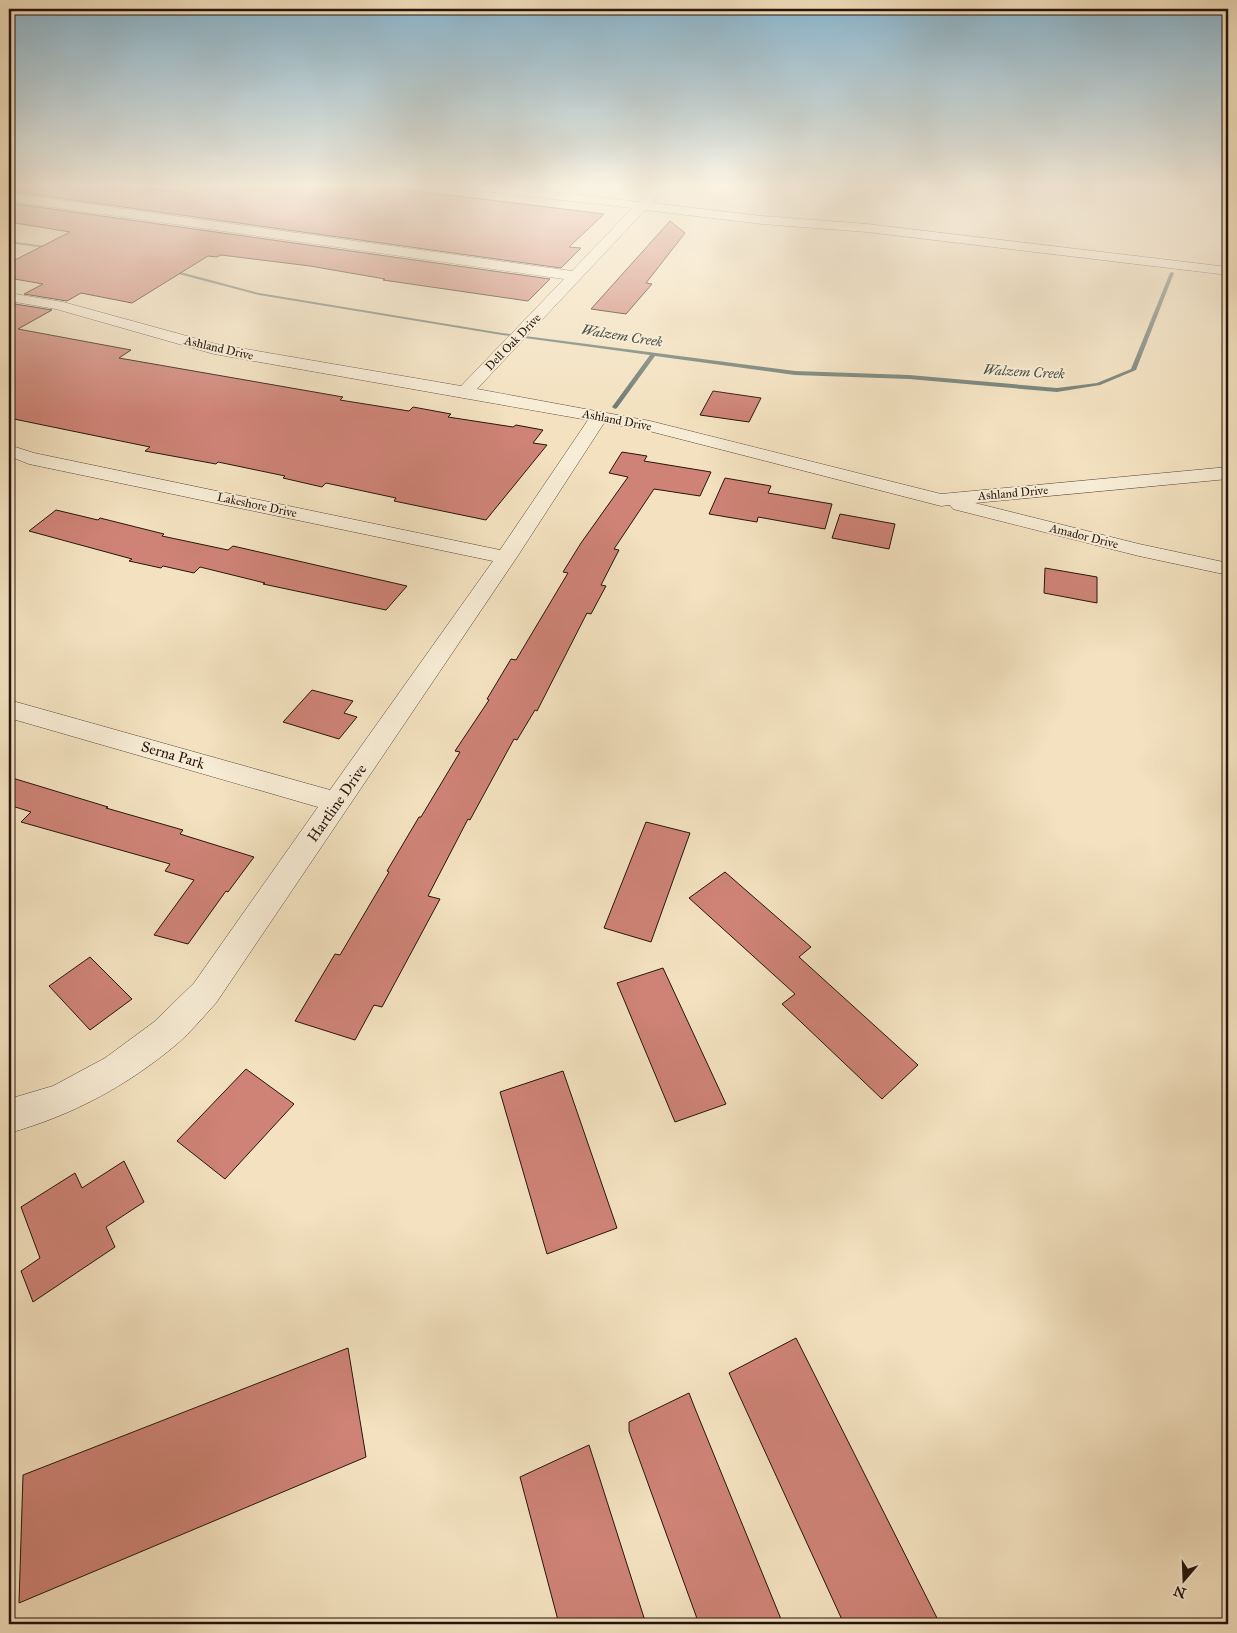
<svg xmlns="http://www.w3.org/2000/svg" width="1237" height="1633" font-family="'IM FELL Great Primer',serif">
	<style>
		.lines { fill: none; stroke-linecap: round; stroke-linejoin: round }
		.stream { fill: #6c7a71; fill-rule: evenodd }
		.building { fill: #ce8376; stroke: #26150d }
		.minor-casing { stroke: #59483a; stroke-width: 1 }
		.minor { fill: #f7ecd5; fill-rule: evenodd }
		.labels { text-anchor: middle; dominant-baseline: central; stroke-width: 4; stroke-linejoin: round; paint-order: stroke }
		.far-street-label { font-size: 12px; fill: #26150d; stroke: #f7ecd5 }
		.far-water-label { font-size: 14px; font-style: italic; fill: #4f5047; stroke: #f7ecd5 }
		.street-label { font-size: 15px; fill: #26150d; stroke: #f7ecd5 }
	</style>
	<rect width="100%" height="100%" fill="#f3e1bf"/>
	<filter id="stains"><feTurbulence type="fractalNoise" baseFrequency=".004" numOctaves="4"/><feColorMatrix values="0 0 0 0 .2 0 0 0 0 .09 0 0 0 0 .02 0 0 0 .5 -.17"/></filter>
	<radialGradient id="worn" r=".72"><stop offset=".6" stop-color="#630" stop-opacity="0"/><stop offset="1" stop-color="#630" stop-opacity=".3"/></radialGradient>
	<g class="lines">
		<g class="stream">
			<polygon points="9,241 53,247 55,248 53,249 9,243"/>
			<polygon points="169,269 259,293 502,333 795,371 909,375 1057,388 1097,383 1131,369 1170,273 1172,272 1174,273 1136,370 1100,385 1057,392 909,379 795,375 655,356 617,408 615,409 612,407 650,355 502,335 259,295 167,271"/>
		</g>
	</g>
	<g class="building">
		<polygon points="9,185 128,185 195,194 195,185 368,185 604,214 569,247 581,248 561,268 9,191"/>
		<polygon points="9,203 550,279 528,301 383,280 385,279 310,266 221,255 217,257 208,256 132,303 81,293 67,301 24,294 43,284 9,278 9,263 70,232 9,222"/>
		<polygon points="670,221 685,233 646,283 652,284 626,314 591,309"/>
		<polygon points="9,303 52,310 18,329 131,350 119,358 343,397 340,400 409,411 413,407 451,414 448,417 513,427 516,425 543,430 533,443 547,445 486,520 394,501 396,498 326,483 322,487 283,478 285,476 218,462 216,464 145,451 150,447 9,418"/>
		<polygon points="713,391 761,398 749,422 700,415"/>
		<polygon points="622,452 647,456 644,461 711,472 700,496 654,489 614,549 619,550 601,585 606,586 591,614 587,613 537,711 535,710 517,740 514,739 470,820 468,819 428,896 440,899 382,1007 374,1005 355,1040 295,1021 335,954 340,955 389,872 387,871 419,817 421,817 460,752 455,751 489,700 487,699 511,659 516,660 568,573 563,572 581,543 628,477 609,473"/>
		<polygon points="725,478 771,486 768,493 832,504 825,529 758,517 757,522 709,514"/>
		<polygon points="56,510 98,520 100,518 164,534 162,536 228,550 233,546 407,586 386,610 263,584 265,583 200,567 194,573 163,566 161,568 129,561 132,559 29,531"/>
		<polygon points="840,514 895,524 889,549 832,538"/>
		<polygon points="1045,568 1097,577 1097,603 1044,593"/>
		<polygon points="312,690 353,701 344,713 357,717 339,739 283,722"/>
		<polygon points="9,777 108,807 106,808 183,830 180,834 254,857 228,892 226,891 188,944 154,935 194,880 165,871 170,864 21,822 31,812 9,805"/>
		<polygon points="646,822 690,833 651,942 604,928"/>
		<polygon points="725,872 811,947 799,957 918,1065 882,1099 782,1004 795,994 689,898"/>
		<polygon points="90,957 132,999 90,1030 49,986"/>
		<polygon points="663,968 726,1104 675,1122 617,983"/>
		<polygon points="246,1069 294,1104 225,1179 177,1141"/>
		<polygon points="563,1071 617,1228 547,1254 500,1092"/>
		<polygon points="124,1161 144,1202 106,1227 115,1247 33,1302 21,1271 40,1258 21,1207 75,1173 82,1188"/>
		<polygon points="796,1338 940,1624 844,1624 729,1373"/>
		<polygon points="348,1348 366,1457 19,1603 23,1475"/>
		<polygon points="689,1393 694,1406 783,1624 699,1624 629,1431 629,1422"/>
		<polygon points="589,1445 646,1624 559,1624 520,1477"/>
	</g>
	<g class="lines">
		<defs>
			<path id="minor" d="M459 185H492L639 202 658 185H671L651 203 762 216 867 224 1228 267V275L867 232 762 224 645 210 477 389 650 421 941 494 1228 467V479L975 503 1139 544 1228 563V575L1139 556 953 509 950 505 941 506 649 431 604 423 517 557 216 1003C203 1017 191 1032 177 1044 127 1086 71 1116 9 1133V1099L53 1086 105 1058 154 1022 194 983 318 807 9 718V700L330 790 493 561 29 464 9 456V445L34 453 500 550 588 420 214 354 56 309 9 301V293L63 302 216 344 461 386 564 279 9 201V193L572 271 632 208 465 189Z"/>
		</defs>
		<use href="#minor" class="minor-casing"/>
		<use href="#minor" class="minor"/>
	</g>
	<linearGradient id="sky" x2="0" y2="1"><stop stop-color="#89b8d3"/><stop offset="0.45" stop-color="#faf2e2"/><stop offset="1" stop-color="#faf2e2" stop-opacity="0"/></linearGradient>
	<rect width="1237" height="413" fill="url(#sky)"/>
	<g class="labels">
		<g class="far-street-label">
			<text transform="translate(513 342) rotate(-46)">Dell Oak Drive</text>
			<text transform="translate(219 348) rotate(13)">Ashland Drive</text>
			<text transform="translate(617 420) rotate(11)">Ashland Drive</text>
			<text transform="translate(1013 493) rotate(-5)">Ashland Drive</text>
			<text transform="translate(257 505) rotate(12)">Lakeshore Drive</text>
			<text transform="translate(1084 536) rotate(14)">Amador Drive</text>
		</g>
		<g class="far-water-label">
			<text transform="translate(622 336) rotate(9)">Walzem Creek</text>
			<text transform="translate(1024 372) rotate(3)">Walzem Creek</text>
		</g>
		<g class="street-label">
			<text transform="translate(173 755) rotate(16)">Serna Park</text>
			<text transform="translate(337 803) rotate(-55)">Hartline Drive</text>
		</g>
	</g>
	<rect width="1237" height="1633" fill="none" stroke="#f3e1bf" stroke-width="30"/>
	<rect x="10" y="10" width="1217" height="1613" fill="none" stroke="#26150d" stroke-width="2.5"/>
	<rect x="15" y="15" width="1207" height="1603" fill="none" stroke="#26150d"/>
	<g transform="translate(1184 1580) rotate(199)" stroke="#f7ecd5" stroke-width="4" paint-order="stroke">
	<path d="M0-4L9 19L0 12L-9 19Z" fill="#26150d"/>
	<text y="-8" font-size="14" font-weight="bold" text-anchor="middle" fill="#26150d">N</text>
	</g>
	<rect width="100%" height="100%" filter="url(#stains)"/>
	<rect width="100%" height="100%" fill="url(#worn)"/>
</svg>
